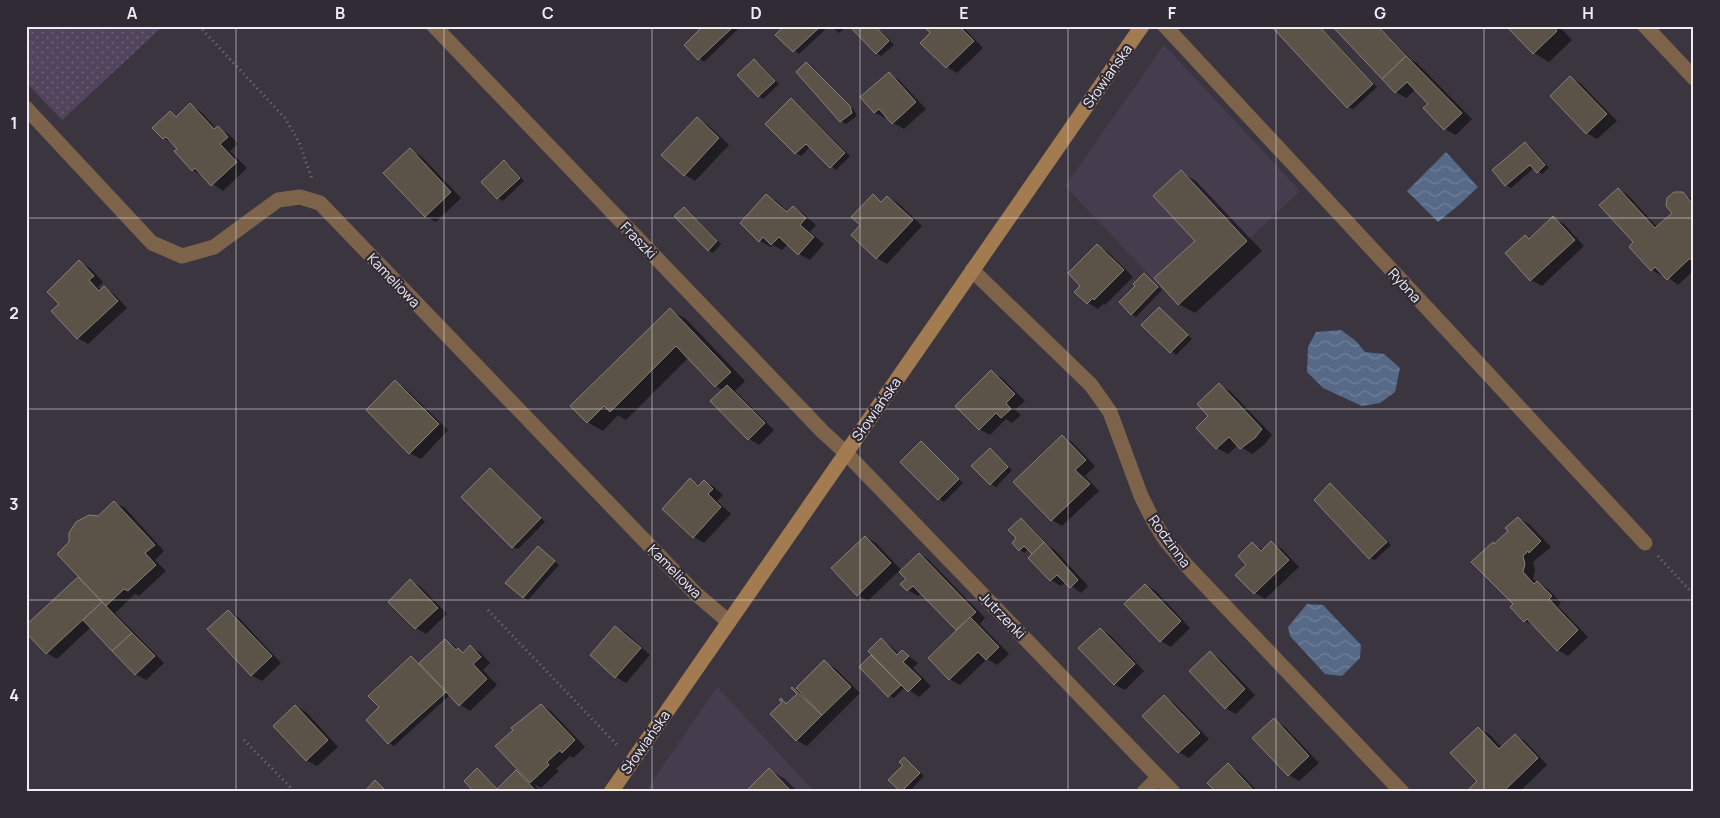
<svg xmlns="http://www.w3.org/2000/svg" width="1720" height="818" font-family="Manrope,sans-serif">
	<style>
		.built { fill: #453d4d }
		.grass { fill: url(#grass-dots) }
		.water { fill: url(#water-waves) }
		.shadow { fill: #0007 }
		.building { fill: #5c5348; stroke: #897f74 }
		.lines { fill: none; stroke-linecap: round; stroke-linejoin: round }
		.path { stroke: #77727c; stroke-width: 3; stroke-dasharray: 1 4; stroke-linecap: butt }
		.street { stroke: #7d6349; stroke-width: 15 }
		.secondary { stroke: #a37b50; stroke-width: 15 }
		.grid { fill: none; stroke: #f0ecf4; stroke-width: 1; stroke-opacity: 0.55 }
		.labels { text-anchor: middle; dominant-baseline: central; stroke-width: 4.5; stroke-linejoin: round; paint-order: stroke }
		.street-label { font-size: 14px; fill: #f0ecf4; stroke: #302b35 }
		.neatline { fill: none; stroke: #f0ecf4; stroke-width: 2 }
		.grid-label { font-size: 16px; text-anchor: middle; font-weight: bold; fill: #f0ecf4 }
	</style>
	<defs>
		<pattern id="grass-dots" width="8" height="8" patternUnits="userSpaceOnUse" patternTransform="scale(1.25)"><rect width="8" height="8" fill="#52445d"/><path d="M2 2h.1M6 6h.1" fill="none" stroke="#6b5f75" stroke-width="1.8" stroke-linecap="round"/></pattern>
		<pattern id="water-waves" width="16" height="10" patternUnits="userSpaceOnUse" patternTransform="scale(1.25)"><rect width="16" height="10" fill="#566a88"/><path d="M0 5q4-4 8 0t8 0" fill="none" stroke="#6f7f99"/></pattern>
	</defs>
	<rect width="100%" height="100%" fill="#3b3540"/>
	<g class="built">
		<polygon points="1164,45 1300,191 1178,305 1065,186"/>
		<polygon points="717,687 815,792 645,792"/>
	</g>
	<polygon class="grass" points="26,26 163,26 62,120 26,82"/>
	<g class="water">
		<polygon points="1446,152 1478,187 1460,204 1438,222 1407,191"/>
		<polygon points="1341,330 1356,341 1365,352 1384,354 1400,368 1395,392 1380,403 1362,406 1323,388 1307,372 1308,347 1316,332"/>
		<polygon points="1307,604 1323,605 1361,645 1360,658 1342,676 1325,674 1290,636 1288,627"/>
	</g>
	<g class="shadow">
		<polygon points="705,26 735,26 738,29 704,62 685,45"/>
		<polygon points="786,26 829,26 799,54 777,35"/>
		<polygon points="831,26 847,26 839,33"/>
		<polygon points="856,26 876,26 894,45 881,56 876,53"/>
		<polygon points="926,26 962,26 983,48 957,73 947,67 922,43 932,33"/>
		<polygon points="1272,26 1320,26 1377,87 1353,109 1348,107"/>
		<polygon points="1334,26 1379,26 1411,60 1417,63 1472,119 1456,135 1445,129 1425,109 1430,104 1416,89 1406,98 1396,92"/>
		<polygon points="1508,26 1559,26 1572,40 1549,62 1534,53"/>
		<polygon points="755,61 759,63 779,84 763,99 759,96"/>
		<polygon points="807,64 811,66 854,110 857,116 846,124 841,121"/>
		<polygon points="889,74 899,80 926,109 904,129 893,123 887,116 885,118 874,112"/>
		<polygon points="1571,78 1581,84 1617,121 1597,139 1587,133 1551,96"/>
		<polygon points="792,99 796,102 850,156 836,170 811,146 801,156 796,153 767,124"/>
		<polygon points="190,105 200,111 217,129 229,134 238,144 230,151 247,168 223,191 193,170 179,149 164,138 170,113 178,117"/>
		<polygon points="697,119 708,125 729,145 695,181 685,175"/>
		<polygon points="1525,143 1530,146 1549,168 1542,174 1534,168 1511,188 1506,185"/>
		<polygon points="410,150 421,156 461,198 436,222 425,216"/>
		<polygon points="504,162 509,164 524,181 503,201 498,198 483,182"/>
		<polygon points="1181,172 1196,181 1262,251 1195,313 1179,304 1156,279 1196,241"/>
		<polygon points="1618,189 1628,195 1658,228 1674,213 1682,194 1694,200 1694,270 1678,285 1664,274 1662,276 1652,270 1635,243"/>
		<polygon points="766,195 777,201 788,212 793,207 803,213 816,225 810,232 824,244 810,260 799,254 788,244 782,250 773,245 771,247 760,241 741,223"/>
		<polygon points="873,196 883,202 887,197 898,203 922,226 887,264 877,258 852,235 862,225"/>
		<polygon points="684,208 689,211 721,244 713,253 708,250"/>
		<polygon points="1553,218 1564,224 1584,246 1542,286 1531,280 1525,237 1530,239"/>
		<polygon points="1097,246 1108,252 1133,277 1105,305 1103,304 1098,309 1088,303 1082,286"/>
		<polygon points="80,262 90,268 103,282 98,287 101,290 104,288 114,294 127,308 88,344 78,338 53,311 61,304"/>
		<polygon points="1144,275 1162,290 1136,317 1132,314 1137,286"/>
		<polygon points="1159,309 1192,339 1176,355 1143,325"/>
		<polygon points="670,310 686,319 745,381 735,391 774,430 759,445 749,439 724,390 716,386 689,357 626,420 618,415 603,431 587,422"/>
		<polygon points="991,372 1002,378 1025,401 1015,410 1021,415 1012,423 1006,419 990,435 979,429"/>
		<polygon points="395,382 405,388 448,430 421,459 410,453"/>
		<polygon points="1219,385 1230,391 1272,435 1265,444 1252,454 1238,445 1228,454 1217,448 1198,428 1210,416"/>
		<polygon points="1062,436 1072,442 1095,466 1085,476 1099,491 1062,526 1052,520 1015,482"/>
		<polygon points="926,446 963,483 944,502 939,499 902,462"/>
		<polygon points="990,450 1012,470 996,487 991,484"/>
		<polygon points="490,470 495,472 545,522 518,549 513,547"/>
		<polygon points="690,480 700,485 704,481 714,487 723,495 717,501 731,514 704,543 694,537"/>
		<polygon points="1330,485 1335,488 1391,545 1375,560 1370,558"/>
		<polygon points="114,502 125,508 164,551 155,560 166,571 139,596 135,594 115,613 164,663 146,680 135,674 91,627 57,659 47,653 26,627 80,577 98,517"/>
		<polygon points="1518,518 1529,524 1551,547 1533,562 1535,570 1533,579 1548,589 1561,603 1558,606 1588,637 1568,656 1558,650 1536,627 1525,621 1512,607 1514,604 1493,543 1495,544 1509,531"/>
		<polygon points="1021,519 1026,522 1049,546 1055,550 1088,586 1081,593 1066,582 1061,586 1051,580 1028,549 1025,553 1020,550 1018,538"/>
		<polygon points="866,537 876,543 902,571 919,554 929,560 985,618 980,624 1009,654 997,665 987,659 960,685 950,679 957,630 922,593 918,596 908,590 902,584 908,579 900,570 868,601 858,595"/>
		<polygon points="1271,543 1282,549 1299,567 1265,599 1255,593 1248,565 1252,544 1263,550"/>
		<polygon points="538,547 559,565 528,600 523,597"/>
		<polygon points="411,581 421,587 447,614 426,634 416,628"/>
		<polygon points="1146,585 1156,591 1190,628 1171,647 1161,641"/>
		<polygon points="228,611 238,617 281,663 262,681 251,675"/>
		<polygon points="615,627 626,633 650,655 626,683 616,677"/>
		<polygon points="1100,629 1110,635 1144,671 1125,690 1114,684"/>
		<polygon points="445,640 464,653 471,647 481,653 490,663 483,670 497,685 470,711 460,705 450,695 394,746 389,743 367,720 381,708 411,657 420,664"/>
		<polygon points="881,640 891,646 900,655 903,652 918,663 913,668 931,686 919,697 905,687 894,698 889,696 871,656 877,660"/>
		<polygon points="1210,653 1220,659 1255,695 1236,714 1225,708"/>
		<polygon points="824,662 835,668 860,693 807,746 796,740 784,703 787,705 798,694 795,691"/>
		<polygon points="1164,697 1174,703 1209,739 1189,758 1179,752 1144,716"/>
		<polygon points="541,705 551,711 585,747 573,758 570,756 556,769 559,771 541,788 534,784 540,792 476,792 482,773 498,790 516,772 525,777"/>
		<polygon points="295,706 306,712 338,747 317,766 306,760"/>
		<polygon points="1274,720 1284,726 1319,763 1299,781 1289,775"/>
		<polygon points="1478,728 1489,734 1502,748 1515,735 1525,741 1547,765 1519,792 1468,792 1479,781"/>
		<polygon points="904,758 924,776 909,792 902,791 890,780 905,765"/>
		<polygon points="1228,765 1238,771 1258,792 1217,792"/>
		<polygon points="770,770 785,779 798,792 747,792"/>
	</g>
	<g class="building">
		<polygon points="703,26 734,26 698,60 684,45"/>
		<polygon points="784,26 821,26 793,52 775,35"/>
		<polygon points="854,26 875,26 889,41 876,54 851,28"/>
		<polygon points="924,26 959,26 974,41 946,68 920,43 930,33"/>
		<polygon points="1271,26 1319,26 1373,84 1347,108"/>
		<polygon points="1332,26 1378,26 1406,56 1382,79"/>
		<polygon points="1506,26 1553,26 1557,31 1533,54"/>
		<polygon points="1406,56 1462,113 1444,130 1423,108 1428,104 1407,82 1395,93 1382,79"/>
		<polygon points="754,59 775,81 758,97 737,75"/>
		<polygon points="806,62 850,106 852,113 840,122 796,72"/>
		<polygon points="889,72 916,102 892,124 879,109 874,113 860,97"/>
		<polygon points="1570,76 1607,114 1586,134 1550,96"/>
		<polygon points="791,98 845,153 830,168 806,144 795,154 765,124"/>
		<polygon points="190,103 214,129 218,126 228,137 220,144 237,162 211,186 195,168 192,171 174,151 177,149 166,137 163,139 152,128 170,111 176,117"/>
		<polygon points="697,117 719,138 684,176 661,155"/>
		<polygon points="1525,142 1545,165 1537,173 1530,165 1505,186 1492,170"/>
		<polygon points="410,148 451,192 425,217 383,173"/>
		<polygon points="504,160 520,178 497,199 481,182"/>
		<polygon points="1181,170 1247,241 1178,305 1154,278 1195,241 1153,196"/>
		<polygon points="1618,188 1655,228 1672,213 1666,206 1667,198 1674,192 1683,192 1691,202 1694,199 1694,259 1689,259 1667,280 1655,267 1651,271 1629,247 1633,242 1599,205"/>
		<polygon points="766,194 787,212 793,206 806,218 800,225 814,237 798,255 779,237 771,245 763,237 759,242 740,223"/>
		<polygon points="873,194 881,202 887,196 913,220 876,259 851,235 860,225 851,217"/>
		<polygon points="684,207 717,241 708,251 674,216"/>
		<polygon points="1553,216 1575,240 1530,281 1505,253 1525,235 1529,239"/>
		<polygon points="1097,244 1124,270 1094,300 1093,298 1087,304 1074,292 1080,286 1068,273"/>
		<polygon points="79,260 94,276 89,280 99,291 104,286 118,301 77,339 51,311 59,304 47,292"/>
		<polygon points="1144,273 1158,287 1131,315 1119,302 1135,286 1133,284"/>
		<polygon points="1159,307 1188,335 1170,353 1141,325"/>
		<polygon points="670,308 731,372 715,387 676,346 610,412 604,406 587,423 570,406"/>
		<polygon points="991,370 1015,394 1006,403 1011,409 1001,418 996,413 979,430 955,406"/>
		<polygon points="395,380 439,424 409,454 366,410"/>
		<polygon points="1219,383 1262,429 1255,438 1240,449 1229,437 1216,449 1196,428 1208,416 1197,404"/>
		<polygon points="727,385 765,423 748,440 710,401"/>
		<polygon points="1062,435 1086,460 1075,470 1090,484 1051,521 1013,482"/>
		<polygon points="921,441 959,479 938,500 900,462"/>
		<polygon points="990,448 1008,467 990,485 971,466"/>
		<polygon points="490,468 541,518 512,548 461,497"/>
		<polygon points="690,478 698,486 704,480 713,489 708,494 721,507 693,538 662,509"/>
		<polygon points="1330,483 1387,542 1369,559 1314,500"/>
		<polygon points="114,501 155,545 145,553 156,565 128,591 124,589 106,606 57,554 69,542 69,533 76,522 89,515 98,516"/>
		<polygon points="1518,517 1541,541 1529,553 1528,551 1523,556 1525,564 1523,572 1534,584 1537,581 1552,596 1549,599 1578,630 1557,651 1527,619 1524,622 1510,607 1513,604 1471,562 1493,542 1494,544 1508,531 1505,528"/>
		<polygon points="1021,518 1044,542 1032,554 1024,546 1019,551 1012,543 1016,538 1008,530"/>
		<polygon points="865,536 891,563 857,596 831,568"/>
		<polygon points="1271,541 1289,560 1254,594 1235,575 1246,565 1238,556 1252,542 1261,551"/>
		<polygon points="1044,542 1078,580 1070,588 1057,575 1050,581 1028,558"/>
		<polygon points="538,546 555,561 523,598 505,583"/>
		<polygon points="919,553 976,612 956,630 913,586 907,591 900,584 906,579 899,572"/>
		<polygon points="78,577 102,602 46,654 26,633 26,625"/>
		<polygon points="410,579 438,608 415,629 388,602"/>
		<polygon points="1145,584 1181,621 1160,642 1124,604"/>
		<polygon points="102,602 132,633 112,651 83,620"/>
		<polygon points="228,610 272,656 251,676 207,629"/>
		<polygon points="970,617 999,647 986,660 978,652 949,680 928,658"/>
		<polygon points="615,626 641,648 615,678 590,655"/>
		<polygon points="1100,628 1135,664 1114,685 1078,648"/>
		<polygon points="132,633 155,656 135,675 112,651"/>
		<polygon points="881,638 897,655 902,650 909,656 903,662 921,679 908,692 868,651"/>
		<polygon points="445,639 456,650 458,648 463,653 470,645 481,657 473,664 487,679 459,706 419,663"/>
		<polygon points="1210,651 1245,689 1225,709 1189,671"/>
		<polygon points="871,655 901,685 888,697 859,667"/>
		<polygon points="411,656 446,692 388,744 366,720 379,707 368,696"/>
		<polygon points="824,660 851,687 822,715 796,688"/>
		<polygon points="792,687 822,715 796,741 770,714 782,702 779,700 781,698 786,704 797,694 791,688"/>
		<polygon points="1164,695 1200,733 1178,753 1142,716"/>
		<polygon points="541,704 575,740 562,753 560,750 547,762 549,765 530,783 495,746 513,730 511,728"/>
		<polygon points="295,705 328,740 306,761 273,726"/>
		<polygon points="1274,718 1309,756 1288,776 1252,738"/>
		<polygon points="1478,727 1499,749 1515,734 1538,758 1503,792 1466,792 1477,781 1450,753"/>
		<polygon points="904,757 920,773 901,792 888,780 903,765 899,762"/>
		<polygon points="1228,763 1255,792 1216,792 1207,783"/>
		<polygon points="477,768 497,789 494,792 474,792 464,781"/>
		<polygon points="769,768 792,792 745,792"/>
		<polygon points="516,770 537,792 494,792"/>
		<polygon points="375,780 387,792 364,792"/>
	</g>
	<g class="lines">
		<g class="path">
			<polyline points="199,26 285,118 299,142 312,179"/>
			<polyline points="1658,556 1694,595"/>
			<polyline points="488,610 618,746"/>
			<polyline points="244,740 295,792"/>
		</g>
		<g class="street">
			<polyline points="434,26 823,432 846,453 1173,792"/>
			<polyline points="1165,26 1645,543"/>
			<polyline points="1645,26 1694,78"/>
			<polyline points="26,108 152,243 182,256 214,247 278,200 300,197 320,203 695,593 729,622"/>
			<polyline points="972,270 1091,385 1110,412 1141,496 1153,520 1166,541 1187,566 1402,792"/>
			<polyline points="1144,792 1159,777"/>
		</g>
		<polyline class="secondary" points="611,792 1142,26"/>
	</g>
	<path class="grid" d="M236 26V792M444 26V792M652 26V792M860 26V792M1068 26V792M1276 26V792M1484 26V792M26 218H1694M26 409H1694M26 600H1694"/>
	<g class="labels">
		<g class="street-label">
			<text transform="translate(1107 76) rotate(-55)">Słowiańska</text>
			<text transform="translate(639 240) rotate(46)">Fraszki</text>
			<text transform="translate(394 280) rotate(46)">Kameliowa</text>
			<text transform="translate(1405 285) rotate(47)">Rybna</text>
			<text transform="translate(876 409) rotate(-55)">Słowiańska</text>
			<text transform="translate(1170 541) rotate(54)">Rodzinna</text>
			<text transform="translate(675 571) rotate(45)">Kameliowa</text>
			<text transform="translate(1003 615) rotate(46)">Jutrzenki</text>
			<text transform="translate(645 742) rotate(-55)">Słowiańska</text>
		</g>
	</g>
	<rect width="1720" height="818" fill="none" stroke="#302b35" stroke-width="55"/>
	<rect x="28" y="28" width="1664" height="762" class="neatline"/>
	<g class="grid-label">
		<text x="132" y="19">A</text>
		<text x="340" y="19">B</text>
		<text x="548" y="19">C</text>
		<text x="756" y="19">D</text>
		<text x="964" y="19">E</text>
		<text x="1172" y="19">F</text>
		<text x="1380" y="19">G</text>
		<text x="1588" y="19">H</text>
		<text x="14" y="129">1</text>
		<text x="14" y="319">2</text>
		<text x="14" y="510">3</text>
		<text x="14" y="701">4</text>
	</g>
</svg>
